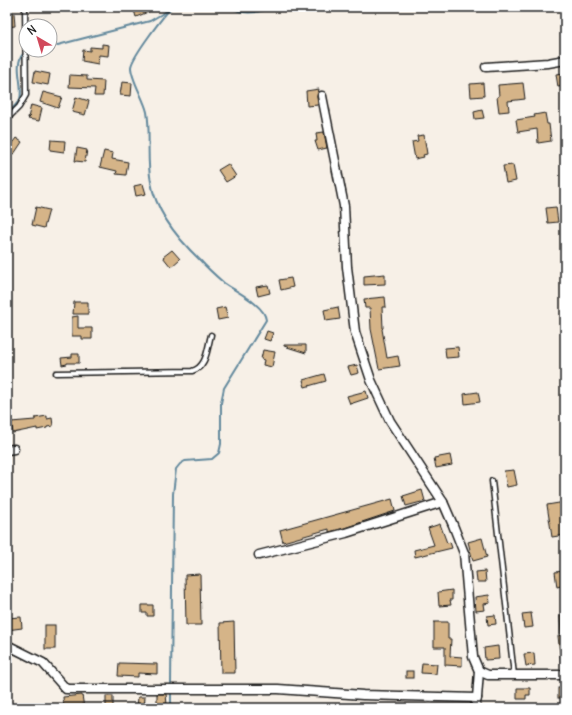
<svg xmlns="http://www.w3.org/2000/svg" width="572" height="715" font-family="Delius,sans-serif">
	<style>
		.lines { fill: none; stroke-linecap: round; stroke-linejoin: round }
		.stream { stroke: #63899d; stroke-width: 2 }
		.building { fill: #d5b488; stroke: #1c1c1c }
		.lane-casing { stroke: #1c1c1c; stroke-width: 7 }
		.street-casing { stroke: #1c1c1c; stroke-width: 11 }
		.lane { stroke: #fff; stroke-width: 4 }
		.street { stroke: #fff; stroke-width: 8 }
	</style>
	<rect width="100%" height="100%" fill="#f7f0e7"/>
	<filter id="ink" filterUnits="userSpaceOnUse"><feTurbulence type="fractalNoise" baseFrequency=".025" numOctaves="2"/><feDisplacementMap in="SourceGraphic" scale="8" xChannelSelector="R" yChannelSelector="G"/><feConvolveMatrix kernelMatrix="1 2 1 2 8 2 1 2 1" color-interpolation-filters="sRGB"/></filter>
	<g filter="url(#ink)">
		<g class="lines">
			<g class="stream">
				<path d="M231 7C244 17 262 11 275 7"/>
				<polyline points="50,47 150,21 167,11"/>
				<polyline points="31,52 39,50"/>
				<path d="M7 114C11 109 17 105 20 99 24 85 13 66 23 54"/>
				<path d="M171 683 173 494 176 469 180 464 185 461 212 459 219 453 221 444V403L224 388 266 320C265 305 235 291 224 283 216 276 207 268 200 260 178 239 156 213 151 182 146 159 151 135 147 112 144 99 131 79 131 67 132 57 164 15 172 7"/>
				<polyline points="171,708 171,694"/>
			</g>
		</g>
		<g class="building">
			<polygon points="142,7 160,7 136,17 134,10"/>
			<polygon points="7,13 14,13 15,26 7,27"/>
			<polygon points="102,44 109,45 108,56 99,55 98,64 82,61 83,50 90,51 90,47 102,48"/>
			<polygon points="35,71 50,74 48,85 33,82"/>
			<polygon points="565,73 565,86 558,87 556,74"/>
			<polygon points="70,75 87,76 87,80 104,81 103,96 94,96 95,88 69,87"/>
			<polygon points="122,82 132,83 131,96 120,95"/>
			<polygon points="483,83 484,96 471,97 470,84"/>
			<polygon points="523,83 525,99 508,101 509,111 499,112 497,97 499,96 498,85"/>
			<polygon points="319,89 317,97 318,105 307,106 306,91"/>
			<polygon points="43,92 62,97 58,108 40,102"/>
			<polygon points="76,97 89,101 85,115 72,112"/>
			<polygon points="31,105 42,108 39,121 28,119 31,116 28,118"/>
			<polygon points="482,110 484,118 475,119 474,112"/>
			<polygon points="545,113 547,124 549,124 551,141 538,143 537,129 518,132 516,120 535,117 534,115"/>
			<polygon points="324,132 327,148 318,150 315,141 317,141 316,133"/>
			<polygon points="424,135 427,154 423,155 424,157 415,159 412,142 418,141 417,136"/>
			<polygon points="16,138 22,142 14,154 7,150"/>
			<polygon points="51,140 65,141 64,152 50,150"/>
			<polygon points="77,148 87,150 85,162 75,161"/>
			<polygon points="104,151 113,153 112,159 128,162 126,175 116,174 117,171 100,167"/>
			<polygon points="228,164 236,176 226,182 218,170"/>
			<polygon points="513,165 516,181 506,183 503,166"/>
			<polygon points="143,184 146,194 136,196 134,186"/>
			<polygon points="36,207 49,210 44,228 32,225"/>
			<polygon points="556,207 558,222 548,223 546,208"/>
			<polygon points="172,250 180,259 171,267 163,257"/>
			<polygon points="385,274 385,284 364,285 364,276"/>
			<polygon points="291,278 293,287 281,290 279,280"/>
			<polygon points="268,285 270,293 258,296 256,287"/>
			<polygon points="385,297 386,307 382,307 383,328 382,329 387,358 398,356 400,366 379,369 371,329 370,308 365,308 364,299"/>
			<polygon points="74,302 88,302 88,314 73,314"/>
			<polygon points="225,307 228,318 218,320 216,309"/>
			<polygon points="338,307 340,319 326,321 324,310"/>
			<polygon points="78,316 78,328 92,328 92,339 82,339 82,336 72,336 72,317"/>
			<polygon points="267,331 273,333 270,341 264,339"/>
			<polygon points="284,345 306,345 306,353 284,346"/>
			<polygon points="458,347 459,357 446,358 445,348"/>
			<polygon points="263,350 275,352 272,367 263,365 264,360 261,359"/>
			<polygon points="72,354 79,354 79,363 67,363 67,364 62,365 61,358 72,357"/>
			<polygon points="357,365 359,373 351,375 348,367"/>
			<polygon points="324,374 326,381 305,387 303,380"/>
			<polygon points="366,391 368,398 350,404 347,396"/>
			<polygon points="478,392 480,402 465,404 464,394"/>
			<polygon points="47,416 47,419 52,418 53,426 47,427 47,428 37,430 37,428 13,433 11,422 35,420 35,418"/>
			<polygon points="450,455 452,465 436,468 434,458"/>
			<polygon points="514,470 517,485 507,487 504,471"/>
			<polygon points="422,490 425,501 406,506 403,496"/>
			<polygon points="392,499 395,511 344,528 329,532 329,529 283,542 280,530"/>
			<polygon points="565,502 565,535 552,537 547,505"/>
			<polygon points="440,524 447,543 450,542 452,548 415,557 414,550 434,545 428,528"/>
			<polygon points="482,538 487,557 473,561 468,542"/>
			<polygon points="485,571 486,582 477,582 476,572"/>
			<polygon points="563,571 565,585 557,587 555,572"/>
			<polygon points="200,574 201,625 186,625 185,575"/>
			<polygon points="452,590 452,600 450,600 451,605 439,606 438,592"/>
			<polygon points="489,595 490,603 484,604 485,610 476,611 475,597"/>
			<polygon points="142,605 153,605 153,616 147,616 147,613 142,613"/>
			<polygon points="531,613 533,627 524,628 522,614"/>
			<polygon points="495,615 496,624 488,625 487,616"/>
			<polygon points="560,616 565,616 565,663 561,663 558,636 561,635"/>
			<polygon points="21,617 22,628 7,630 7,618"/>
			<polygon points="234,622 235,673 221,673 220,623"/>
			<polygon points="434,622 448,622 448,639 451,639 450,656 462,657 462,666 445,665 445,647 434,647"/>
			<rect x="45" y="625" width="10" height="24"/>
			<polygon points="498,646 499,659 485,660 484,648"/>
			<polygon points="534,653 535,665 526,666 524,654"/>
			<polygon points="119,663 157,664 157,674 138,673 138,677 118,676"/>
			<polygon points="422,663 437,664 436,674 421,673"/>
			<rect x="406" y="671" width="7" height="7"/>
			<polygon points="517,688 530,688 530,695 526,695 526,699 517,699"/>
			<rect x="558" y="688" width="7" height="10"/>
			<polygon points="157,694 166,694 167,705 157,705"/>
			<polygon points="82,695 84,708 64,708 63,697"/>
			<rect x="106" y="696" width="7" height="12"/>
			<polygon points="138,697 145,697 144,708 137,708"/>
		</g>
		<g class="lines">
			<defs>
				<g id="lane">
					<polyline points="7,119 19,107 26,95 25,7"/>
					<path d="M56 373 192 371C207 367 207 349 211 335"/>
					<polyline points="492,481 514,675"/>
				</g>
				<g id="street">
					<polyline points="486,67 548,63 565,60"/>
					<polyline points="7,450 14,449"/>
					<polyline points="443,502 453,525 464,553 473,657 479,671 488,675 565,675"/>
					<polyline points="259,555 346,533 443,502 390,421 371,380 355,332 347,267 344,206 322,96"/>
					<polyline points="7,645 43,663 66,689 278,689 363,695 477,698 475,708"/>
					<polyline points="477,698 479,671"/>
				</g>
			</defs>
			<use href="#lane" class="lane-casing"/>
			<use href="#street" class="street-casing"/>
			<use href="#lane" class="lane"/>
			<use href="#street" class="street"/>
		</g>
	</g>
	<rect width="572" height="715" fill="none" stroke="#fff" stroke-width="24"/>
	<rect x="12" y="12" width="548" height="691" fill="none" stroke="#1c1c1c" stroke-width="1.5" filter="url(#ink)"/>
	<g transform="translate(38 38) rotate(322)"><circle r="19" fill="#ffffff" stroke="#a4a4a4"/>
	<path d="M0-3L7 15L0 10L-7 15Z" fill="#d1495b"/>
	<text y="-6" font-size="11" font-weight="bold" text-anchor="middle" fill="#1c1c1c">N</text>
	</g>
</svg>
